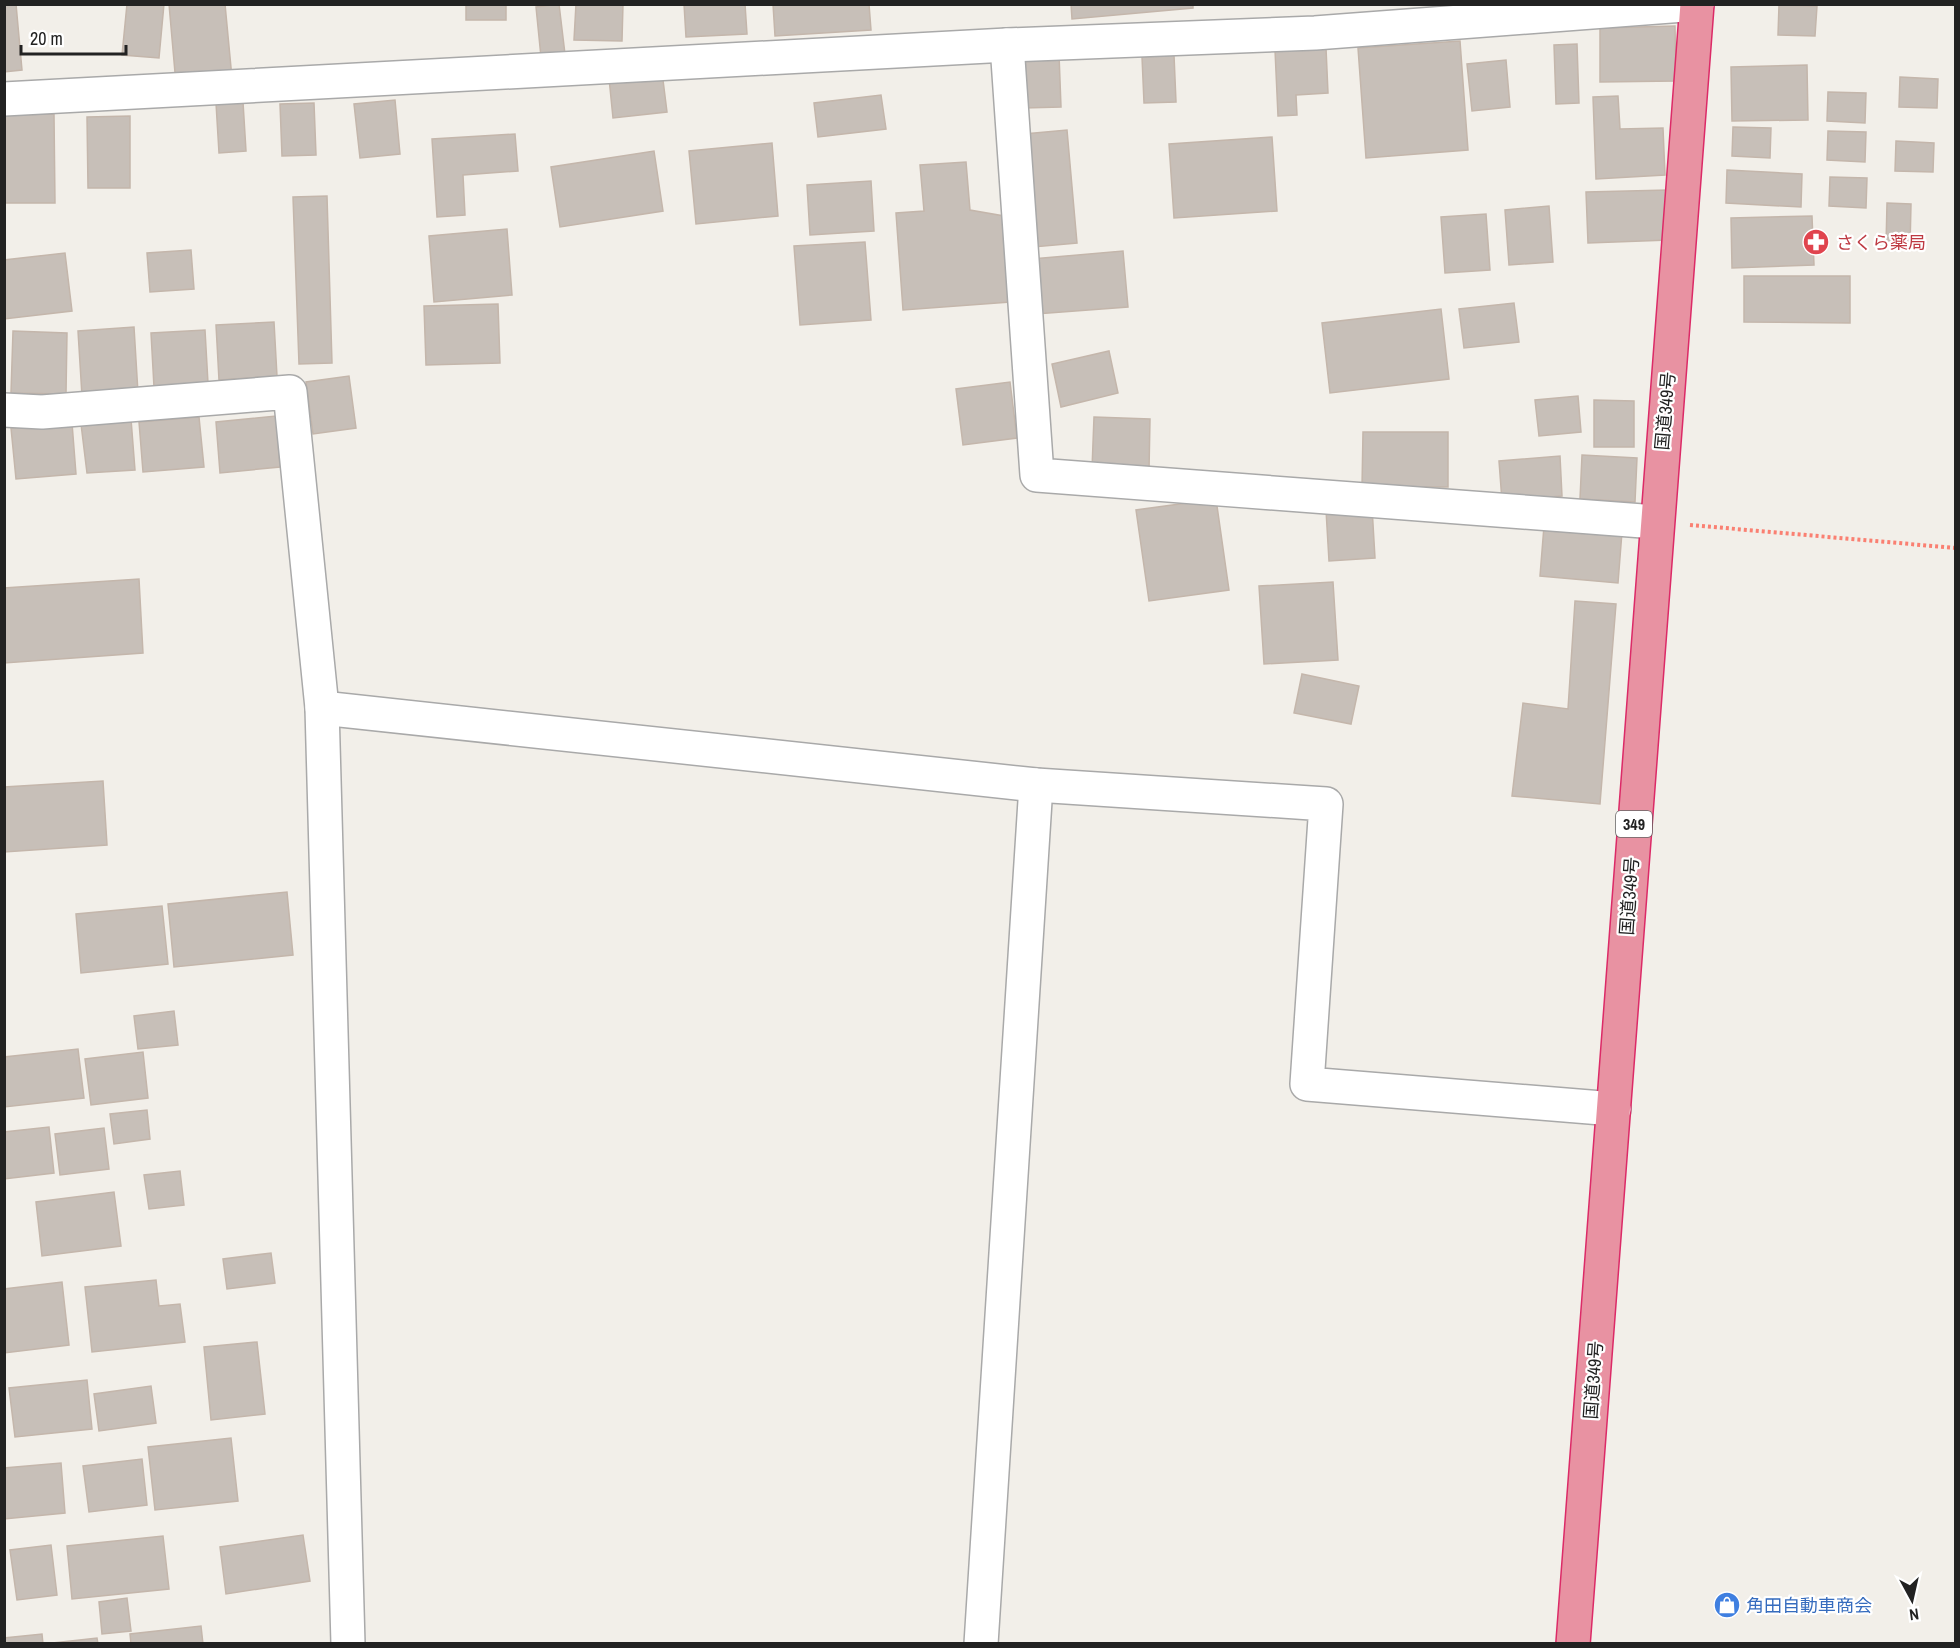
<svg xmlns="http://www.w3.org/2000/svg" width="1960" height="1648" font-family="'Archivo Narrow','Noto Sans JP',sans-serif">
	<style>
		.building { fill: #c7bfb8; stroke: #c4b6ab; stroke-width: 1.5 }
		.lines { fill: none; stroke-linecap: round; stroke-linejoin: round }
		.minor-casing { stroke: #a9a9a9; stroke-width: 36 }
		.highway-casing { stroke: #dc2a67; stroke-width: 36 }
		.path { stroke: #fa8072; stroke-width: 4; stroke-dasharray: 3 3; stroke-linecap: butt }
		.minor { stroke: #fff; stroke-width: 33 }
		.highway { stroke: #e892a2; stroke-width: 33 }
		.labels { text-anchor: middle; dominant-baseline: central; stroke-width: 4.5; stroke-linejoin: round; paint-order: stroke }
		.shield { fill: #fff; stroke: #646464; stroke-width: 1.5 }
		.shield-label { font-size: 16px; font-weight: bold; fill: #222 }
		.health-label { font-size: 18px; fill: #be3a42; stroke: #fff; text-anchor: start }
		.street-label { font-size: 18px; fill: #222; stroke: #fff }
		.shop-label { font-size: 18px; fill: #366cbe; stroke: #fff; text-anchor: start }
	</style>
	<rect width="100%" height="100%" fill="#f2efe9"/>
	<g class="building">
		<polygon points="4,4 16,4 22,70 4,72"/>
		<polygon points="127,4 164,4 159,58 122,55"/>
		<polygon points="169,4 225,4 232,78 176,84"/>
		<rect x="466" y="4" width="40" height="16"/>
		<polygon points="559,4 565,54 541,57 536,7"/>
		<polygon points="576,4 623,4 622,41 574,40"/>
		<polygon points="684,4 745,4 747,34 686,37"/>
		<polygon points="773,4 869,4 871,30 775,36"/>
		<polygon points="1071,4 1193,4 1193,8 1072,19"/>
		<polygon points="1779,5 1817,6 1815,36 1778,35"/>
		<polygon points="1675,26 1676,81 1600,82 1600,28"/>
		<polygon points="1460,41 1468,150 1366,158 1358,48"/>
		<polygon points="1577,44 1579,103 1556,104 1554,45"/>
		<polygon points="1326,48 1328,93 1296,95 1297,115 1278,116 1275,50"/>
		<polygon points="1059,54 1061,107 1024,108 1022,55"/>
		<polygon points="1174,55 1176,102 1144,103 1142,57"/>
		<polygon points="1506,60 1510,107 1472,111 1467,64"/>
		<polygon points="1807,65 1808,120 1732,121 1731,67"/>
		<polygon points="662,72 667,112 613,118 609,78"/>
		<polygon points="1900,77 1938,79 1937,108 1899,107"/>
		<polygon points="1828,92 1866,93 1865,123 1827,121"/>
		<polygon points="881,95 886,129 818,137 814,103"/>
		<polygon points="1618,96 1620,129 1663,128 1665,175 1596,179 1593,97"/>
		<polygon points="395,100 400,154 360,158 354,104"/>
		<polygon points="243,102 246,151 219,153 216,103"/>
		<polygon points="314,103 316,155 282,156 280,104"/>
		<polygon points="54,114 55,203 4,203 4,115"/>
		<polygon points="130,116 130,188 88,188 87,117"/>
		<polygon points="1733,127 1771,128 1770,158 1732,156"/>
		<polygon points="1067,130 1077,243 1033,247 1024,134"/>
		<polygon points="1828,131 1866,132 1865,162 1827,160"/>
		<polygon points="515,134 518,171 463,175 465,215 437,217 432,139"/>
		<polygon points="1272,137 1277,211 1174,218 1169,144"/>
		<polygon points="1896,141 1934,143 1933,172 1895,171"/>
		<polygon points="772,143 778,216 696,224 689,151"/>
		<polygon points="654,151 663,211 560,227 551,167"/>
		<polygon points="966,162 970,210 1004,216 1010,302 903,310 896,213 924,211 920,165"/>
		<polygon points="1727,170 1802,174 1801,207 1726,203"/>
		<polygon points="1830,177 1867,178 1866,208 1829,206"/>
		<polygon points="871,181 874,231 810,235 807,185"/>
		<polygon points="1668,190 1669,240 1588,243 1586,192"/>
		<polygon points="327,196 332,363 299,364 293,197"/>
		<polygon points="1887,203 1911,204 1910,248 1886,246"/>
		<polygon points="1549,206 1553,262 1509,265 1505,210"/>
		<polygon points="1486,214 1490,270 1445,273 1441,217"/>
		<polygon points="1812,216 1814,265 1732,268 1731,218"/>
		<polygon points="507,229 512,295 434,302 429,236"/>
		<polygon points="865,242 871,320 800,325 794,246"/>
		<polygon points="191,250 194,289 150,292 147,253"/>
		<polygon points="1123,251 1128,307 1036,314 1032,259"/>
		<polygon points="65,253 72,311 4,319 4,260"/>
		<polygon points="1744,276 1850,276 1850,323 1744,322"/>
		<polygon points="1514,303 1519,342 1464,348 1459,309"/>
		<polygon points="498,304 500,363 426,365 424,306"/>
		<polygon points="1441,309 1449,379 1330,393 1322,323"/>
		<polygon points="274,322 277,376 219,380 216,325"/>
		<polygon points="134,327 138,393 82,396 78,331"/>
		<polygon points="205,330 208,383 154,387 151,333"/>
		<polygon points="13,331 67,333 66,394 11,393"/>
		<polygon points="1109,351 1118,393 1061,407 1052,364"/>
		<polygon points="349,376 356,428 313,434 306,382"/>
		<polygon points="1010,382 1017,438 963,445 956,389"/>
		<polygon points="1578,396 1581,432 1539,436 1535,400"/>
		<polygon points="1594,400 1634,401 1634,447 1594,447"/>
		<polygon points="276,416 280,467 220,473 216,422"/>
		<polygon points="199,417 204,467 143,472 139,422"/>
		<polygon points="1094,417 1150,419 1149,471 1092,469"/>
		<polygon points="131,419 135,470 87,473 81,424"/>
		<polygon points="72,423 76,474 16,479 11,428"/>
		<polygon points="1363,432 1448,432 1448,487 1362,487"/>
		<polygon points="1582,455 1637,458 1635,502 1580,499"/>
		<polygon points="1560,456 1562,496 1502,501 1499,461"/>
		<polygon points="1216,499 1229,590 1149,601 1136,510"/>
		<polygon points="1372,507 1375,558 1329,561 1326,510"/>
		<polygon points="1544,526 1622,532 1618,583 1540,576"/>
		<polygon points="139,579 143,653 4,663 4,588"/>
		<polygon points="1333,582 1338,660 1264,664 1259,586"/>
		<polygon points="1575,601 1616,604 1600,804 1512,796 1523,703 1568,709"/>
		<polygon points="1302,674 1359,686 1351,724 1294,713"/>
		<polygon points="103,781 107,845 4,852 4,787"/>
		<polygon points="287,892 293,955 174,967 168,904"/>
		<polygon points="162,906 168,964 81,973 76,914"/>
		<polygon points="174,1011 178,1045 138,1049 134,1016"/>
		<polygon points="78,1049 84,1098 4,1107 4,1057"/>
		<polygon points="143,1052 148,1098 91,1105 85,1059"/>
		<polygon points="147,1110 150,1139 114,1144 110,1114"/>
		<polygon points="49,1127 54,1173 4,1179 4,1132"/>
		<polygon points="104,1128 109,1169 60,1175 55,1134"/>
		<polygon points="180,1171 184,1205 149,1209 144,1175"/>
		<polygon points="114,1192 121,1246 42,1256 36,1202"/>
		<polygon points="271,1253 275,1283 227,1289 223,1259"/>
		<polygon points="156,1280 159,1306 180,1304 185,1342 92,1352 85,1287"/>
		<polygon points="62,1282 69,1345 4,1353 4,1289"/>
		<polygon points="257,1342 265,1414 211,1420 204,1347"/>
		<polygon points="87,1380 92,1429 15,1437 9,1388"/>
		<polygon points="151,1386 156,1423 99,1431 94,1394"/>
		<polygon points="231,1438 238,1501 155,1510 148,1447"/>
		<polygon points="142,1459 147,1505 89,1512 83,1466"/>
		<polygon points="61,1463 65,1513 4,1519 4,1468"/>
		<polygon points="303,1535 310,1581 226,1594 220,1547"/>
		<polygon points="163,1536 169,1589 72,1599 67,1546"/>
		<polygon points="51,1545 57,1595 17,1600 10,1550"/>
		<polygon points="127,1598 131,1631 102,1634 99,1602"/>
		<polygon points="201,1626 203,1644 131,1644 130,1634"/>
		<polygon points="42,1634 43,1644 4,1644 4,1638"/>
		<polygon points="97,1638 98,1644 53,1644 53,1643"/>
	</g>
	<g class="lines">
		<defs>
			<g id="minor">
				<polyline points="1007,45 1037,475 1656,522"/>
				<polyline points="4,99 1007,45 1315,33 1697,4"/>
				<polyline points="4,410 42,412 290,392 322,708 348,1644"/>
				<polyline points="322,708 1036,785 1326,804 1307,1084 1614,1109"/>
				<polyline points="981,1644 1036,785"/>
			</g>
			<polyline id="highway" points="1573,1644 1697,4"/>
		</defs>
		<use href="#minor" class="minor-casing"/>
		<use href="#highway" class="highway-casing"/>
		<polyline class="path" points="1690,525 1956,548"/>
		<use href="#minor" class="minor"/>
		<use href="#highway" class="highway"/>
	</g>
	<defs>
		<symbol id="pharmacy-disc" viewBox="-11 -11 22 22"><circle r="9.5" fill="#e0444e" stroke="#fff"/><path d="M-2-6h4v4h4v4h-4v4h-4v-4h-4v-4h4Z" fill="#fff"/></symbol>
		<symbol id="shop-disc" viewBox="-11 -11 22 22"><circle r="9.5" fill="#3f7fe0" stroke="#fff"/><path d="M-5-2.5h2.3a2.7 3.5 0 0 1 5.4 0H5L5.5 6h-11ZM-1.5-2.5h3a1.5 2.3 0 0 0-3 0Z" fill="#fff"/></symbol>
	</defs>
	<g fill-rule="evenodd">
		<use href="#pharmacy-disc" x="1801" y="227" width="30" height="30"/>
		<use href="#shop-disc" x="1712" y="1590" width="30" height="30"/>
	</g>
	<g class="labels">
		<rect class="shield" x="1616" y="811" width="36" height="26" rx="4.5"/>
		<g class="shield-label">
			<text x="1634" y="824">349</text>
		</g>
		<g class="health-label">
			<text x="1836" y="242">さくら薬局</text>
		</g>
		<g class="street-label">
			<text transform="translate(1665 411) rotate(-85)">国道349号</text>
			<text transform="translate(1629 896) rotate(-86)">国道349号</text>
			<text transform="translate(1593 1380) rotate(-86)">国道349号</text>
		</g>
		<g class="shop-label">
			<text x="1746" y="1605">角田自動車商会</text>
		</g>
	</g>
	<rect width="1960" height="1648" fill="none" stroke="#222222" stroke-width="12"/>
	<g transform="translate(1912 1600) rotate(172)" stroke="#ffffff" stroke-width="4.5" paint-order="stroke">
	<path d="M0-4.5L10 22L0 15L-10 22Z" fill="#222222"/>
	<text y="-9" font-size="16" font-weight="bold" text-anchor="middle" fill="#222222">N</text>
	</g>
	<path d="M21 45v9h105v-9" fill="none" stroke="#222222" stroke-width="3"/>
	<text x="30" y="45" font-size="18" fill="#222222" stroke="#ffffff" stroke-width="4.5" paint-order="stroke">20 m</text>
</svg>
